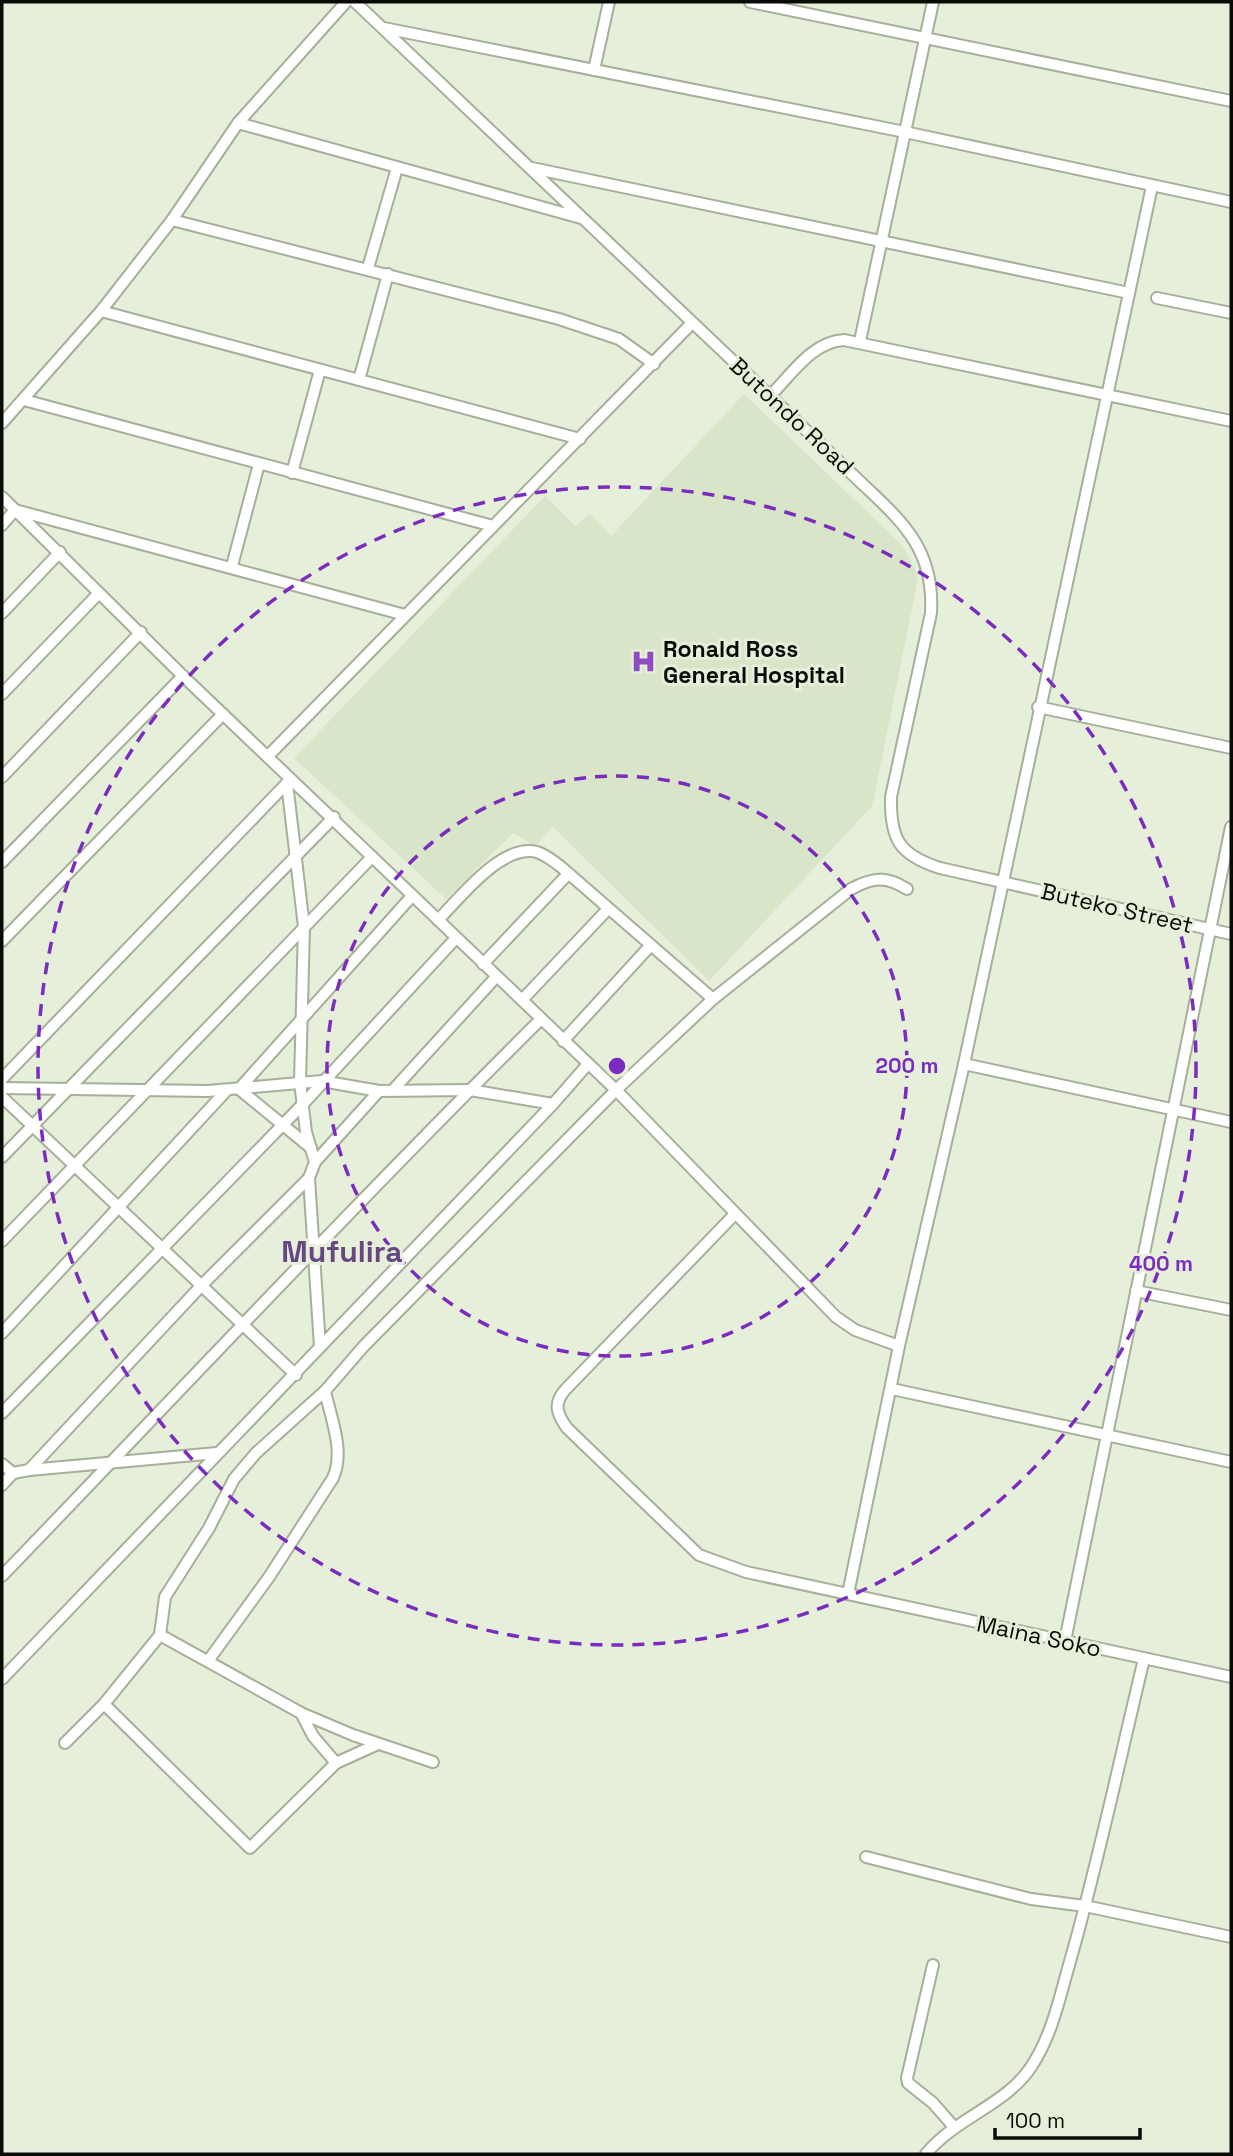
<svg xmlns="http://www.w3.org/2000/svg" width="1233" height="2156" font-family="'Space Grotesk',sans-serif">
	<style>
		.built { fill: #d8e5c8 }
		.lines { fill: none; stroke-linecap: round; stroke-linejoin: round }
		.minor-casing { stroke: #a5af9a; stroke-width: 14 }
		.minor { stroke: #fff; stroke-width: 10 }
		.ring { fill: none; stroke: #7b2cbf; stroke-width: 3.5; stroke-dasharray: 12 9 }
		.labels { text-anchor: middle; dominant-baseline: central; stroke-width: 6; stroke-linejoin: round; paint-order: stroke }
		.street-label { font-size: 23px; fill: #090c06; stroke: #e5efd9 }
		.poi-label { font-size: 23px; font-weight: bold; fill: #090c06; stroke: #e5efd9; text-anchor: start }
		.district-label { font-size: 30px; font-weight: bold; fill: #664783; stroke: #e5efd9 }
		.centre { fill: #7b2cbf; stroke: #e5efd9; stroke-width: 3.5 }
		.ring-label { font-size: 21px; text-anchor: middle; font-weight: bold; fill: #7b2cbf; stroke: #e5efd9; stroke-width: 6; stroke-linejoin: round; paint-order: stroke }
	</style>
	<rect width="100%" height="100%" fill="#e5efd9"/>
	<polygon class="built" points="744,394 903,546 917,574 917,584 872,806 709,981 553,827 535,846 513,833 446,899 294,758 545,496 575,526 590,514 611,536"/>
	<g class="lines">
		<defs>
			<g id="minor">
				<path d="M355 2 850 472C896 517 935 543 931 613L891 797C890 839 899 855 940 868L1231 934"/>
				<polyline points="750,2 1231,101"/>
				<polyline points="384,28 905,132 1231,202"/>
				<polyline points="594,70 609,2"/>
				<polyline points="238,123 581,218"/>
				<polyline points="532,168 1129,293"/>
				<polyline points="172,220 559,319 619,339 654,364"/>
				<polyline points="368,268 397,168"/>
				<polyline points="1157,298 1231,313"/>
				<polyline points="101,311 580,439"/>
				<polyline points="860,341 933,2"/>
				<polyline points="359,380 388,274"/>
				<path d="M770 396C791 375 813 341 844 340L1231 421"/>
				<polyline points="24,400 493,526"/>
				<polyline points="2,423 101,311 172,220 238,123 346,2"/>
				<polyline points="292,473 320,370"/>
				<polyline points="2,497 183,676 616,1090 836,1317 855,1330 899,1346"/>
				<polyline points="2,525 15,510 405,615"/>
				<polyline points="232,566 259,464"/>
				<polyline points="2,613 60,552"/>
				<polyline points="2,694 99,593"/>
				<polyline points="1038,707 1231,748"/>
				<polyline points="269,755 692,323"/>
				<polyline points="2,777 141,632"/>
				<polyline points="287,783 304,927 300,1082 306,1132 315,1162 309,1178 320,1347"/>
				<polyline points="2,862 183,676"/>
				<path d="M438 920C460 898 502 843 537 852 546 855 553 861 560 866L713 999"/>
				<polyline points="2,941 223,714"/>
				<polyline points="483,964 568,874"/>
				<polyline points="522,1000 608,909"/>
				<polyline points="563,1041 650,946"/>
				<polyline points="964,1064 1231,1122"/>
				<polyline points="2,1079 288,782"/>
				<polyline points="2,1088 208,1091 322,1081 379,1091 470,1090 553,1104"/>
				<polyline points="239,1089 412,896"/>
				<polyline points="239,1089 311,1148"/>
				<polyline points="393,1090 496,977"/>
				<polyline points="2,1097 296,1375"/>
				<polyline points="2,1157 334,817"/>
				<polyline points="315,1162 379,1091"/>
				<path d="M734 1215 565 1390C553 1404 557 1414 567 1428L699 1555 746 1572 1231 1677"/>
				<polyline points="2,1241 372,857"/>
				<polyline points="1136,1291 1231,1310"/>
				<polyline points="2,1333 227,1090"/>
				<polyline points="892,1389 1231,1462"/>
				<polyline points="325,1391 256,1453 234,1479 209,1528 165,1597 160,1635 301,1713 313,1736 336,1763"/>
				<polyline points="2,1413 303,1104 456,938"/>
				<polyline points="2,1464 13,1473 2,1485"/>
				<polyline points="29,1470 217,1453"/>
				<polyline points="13,1473 29,1470 201,1286 309,1178"/>
				<path d="M2 1576C181 1390 358 1201 541 1019"/>
				<polyline points="848,1594 899,1346 964,1064 1152,186"/>
				<polyline points="1065,1641 1231,827"/>
				<path d="M208 1661 269 1577 333 1478C345 1451 331 1419 325 1391L363 1347 616 1090 713 999 851 889C873 877 886 876 907 889"/>
				<polyline points="2,1679 553,1104 588,1064"/>
				<polyline points="104,1704 250,1848 336,1763 378,1744"/>
				<polyline points="301,1713 353,1735 433,1762"/>
				<polyline points="65,1743 104,1704 160,1635"/>
				<polyline points="866,1857 1031,1899 1085,1906 1231,1937"/>
				<polyline points="933,1965 907,2078 908,2083 933,2103 954,2127"/>
				<path d="M926 2154C955 2118 1006 2105 1031 2067 1053 2034 1060 1995 1071 1958 1099 1859 1120 1758 1144 1659"/>
			</g>
		</defs>
		<use href="#minor" class="minor-casing"/>
		<use href="#minor" class="minor"/>
	</g>
	<g class="ring">
		<circle cx="617" cy="1066" r="290"/>
		<circle cx="617" cy="1066" r="579"/>
	</g>
	<defs>
		<symbol id="hospital-bare" viewBox="-9 -9 18 18"><path d="M-5-5h3v3.5h4V-5h3V5h-3V1.5h-4V5h-3Z" fill="#8d4cc1" stroke="#e5efd9" stroke-width="2.5" paint-order="stroke"/></symbol>
	</defs>
	<g fill-rule="evenodd">
		<use href="#hospital-bare" x="626" y="644" width="35" height="35"/>
	</g>
	<g class="labels">
		<g class="street-label">
			<text transform="translate(792 416) rotate(43)">Butondo Road</text>
			<text transform="translate(1117 908) rotate(13)">Buteko Street</text>
			<text transform="translate(1039 1636) rotate(12)">Maina Soko</text>
		</g>
		<g class="poi-label">
			<text x="663" y="649">Ronald Ross<tspan x="663" dy="26">General Hospital</tspan></text>
		</g>
		<g class="district-label">
			<text x="342" y="1251">Mufulira</text>
		</g>
	</g>
	<circle cx="617" cy="1066" r="10" class="centre"/>
	<g class="ring-label">
		<text x="907" y="1073">200 m</text>
		<text x="1161" y="1271">400 m</text>
	</g>
	<rect width="1233" height="2156" fill="none" stroke="#090c06" stroke-width="7"/>
	<path d="M995 2128v10h145v-10" fill="none" stroke="#090c06" stroke-width="3.5"/>
	<text x="1006" y="2128" font-size="21" fill="#090c06" stroke="#e5efd9" stroke-width="5" paint-order="stroke">100 m</text>
</svg>
